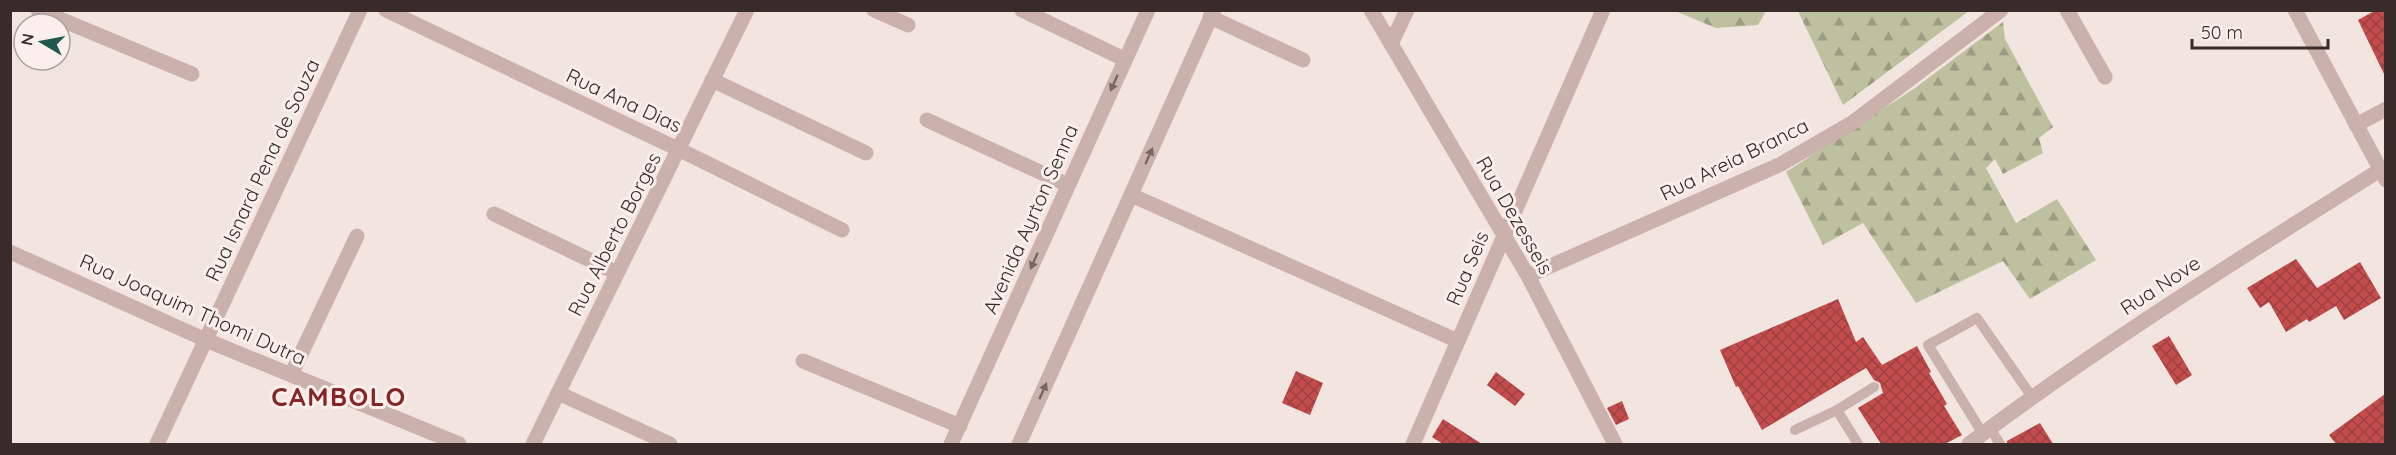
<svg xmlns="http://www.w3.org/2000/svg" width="2396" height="455" font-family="Quicksand,sans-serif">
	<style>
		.forest { fill: url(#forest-firs) }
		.building { fill: url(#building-cross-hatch) }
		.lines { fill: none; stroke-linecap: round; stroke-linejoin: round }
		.service { stroke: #cab1ab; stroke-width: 10 }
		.minor { stroke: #cab1ab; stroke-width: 15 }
		.tertiary { stroke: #cab1ab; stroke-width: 15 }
		.oneway { fill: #7a6764 }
		.labels { text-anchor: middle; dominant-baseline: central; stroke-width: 6; stroke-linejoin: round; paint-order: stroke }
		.street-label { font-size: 20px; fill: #382b2a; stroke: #faefeb }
		.district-label { font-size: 26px; font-weight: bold; letter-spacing: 1.5px; fill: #852526; stroke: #faefeb }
	</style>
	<defs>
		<pattern id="forest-firs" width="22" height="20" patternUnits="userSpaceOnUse" patternTransform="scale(1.5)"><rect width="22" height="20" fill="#bec19f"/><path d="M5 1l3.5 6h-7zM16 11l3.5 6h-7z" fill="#9b9d82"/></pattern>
		<pattern id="building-cross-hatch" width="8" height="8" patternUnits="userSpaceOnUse" patternTransform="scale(1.5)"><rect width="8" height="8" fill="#c34c4d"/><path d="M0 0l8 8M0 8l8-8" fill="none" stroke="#9f3f40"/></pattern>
	</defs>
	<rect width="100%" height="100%" fill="#f2e4df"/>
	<g class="forest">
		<polygon points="1675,11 1766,11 1758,25 1716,28"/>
		<polygon points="1798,11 1969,11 1843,105"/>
		<polygon points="2003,22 2005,39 2053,127 2039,138 2043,153 2003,174 1995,159 1986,168 2016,223 2057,199 2096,260 2030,299 2003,261 1916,303 1863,223 1823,245 1786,172 1915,88"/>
	</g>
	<g class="building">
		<polygon points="2376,10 2385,10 2385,76 2358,20"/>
		<polygon points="2296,259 2317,288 2360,262 2381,298 2344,320 2336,306 2309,322 2307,319 2286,332 2269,302 2260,308 2247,288"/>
		<polygon points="1838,299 1856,342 1863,337 1882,365 1917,346 1931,372 1929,373 1947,404 1944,406 1962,435 1945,444 1881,444 1858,408 1883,393 1880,383 1874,380 1866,368 1762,430 1738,386 1736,387 1720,350"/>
		<polygon points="2169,336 2192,375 2176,385 2152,346"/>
		<polygon points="1296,371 1323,383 1310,415 1282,403"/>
		<polygon points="1496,372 1525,394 1515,406 1487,385"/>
		<polygon points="2385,394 2385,444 2336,444 2329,435"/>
		<polygon points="1622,401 1629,419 1616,425 1607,408"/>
		<polygon points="1443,419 1482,444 1443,444 1432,437"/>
		<polygon points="2040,423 2053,444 2007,444 2007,441"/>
	</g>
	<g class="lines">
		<g class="service">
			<polyline points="1837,410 1858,444"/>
			<polyline points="1990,428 2000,444"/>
			<polyline points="1795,430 1837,410 1874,387"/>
			<polyline points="1983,434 1928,345 1977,318 2032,397"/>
		</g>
		<g class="minor">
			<polyline points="38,10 192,74"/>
			<polyline points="386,10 680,150 842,230"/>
			<polyline points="874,10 908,25"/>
			<polyline points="1022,10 1124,59"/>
			<polyline points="1371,10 1528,276 1615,444"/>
			<polyline points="2067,10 2105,77"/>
			<polyline points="1210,17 1303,60"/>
			<polyline points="1391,44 1407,10"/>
			<polyline points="712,80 866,153"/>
			<polyline points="927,120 1068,185"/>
			<polyline points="2356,125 2386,109"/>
			<polyline points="1131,195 1458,341"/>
			<polyline points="494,214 617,273"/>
			<polyline points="10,252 206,340 459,444"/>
			<polyline points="1528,276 1781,164 1852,123 2001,10"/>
			<polyline points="803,361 960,426"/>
			<polyline points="291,375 357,236"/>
			<polyline points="558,393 670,444"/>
			<polyline points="157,444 360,10"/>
			<polyline points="533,444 747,10"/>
			<polyline points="1413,444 1603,10"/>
			<path d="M1969 444C2101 344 2241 258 2380 170"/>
		</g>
		<g class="tertiary">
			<polyline points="2295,10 2386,180"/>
			<polyline points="951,444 1148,10"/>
			<polyline points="1019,444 1214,10"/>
		</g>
	</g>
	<defs><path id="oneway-solid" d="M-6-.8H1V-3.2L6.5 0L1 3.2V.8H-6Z" transform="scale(1.5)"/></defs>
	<g class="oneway">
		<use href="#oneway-solid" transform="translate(1114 83) rotate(114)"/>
		<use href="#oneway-solid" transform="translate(1149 156) rotate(-66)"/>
		<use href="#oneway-solid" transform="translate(1034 261) rotate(114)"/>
		<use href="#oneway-solid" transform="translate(1043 391) rotate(-66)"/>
	</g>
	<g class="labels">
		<g class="street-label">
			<text transform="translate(624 100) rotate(25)">Rua Ana Dias</text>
			<text transform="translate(1734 159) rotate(-26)">Rua Areia Branca</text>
			<text transform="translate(262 170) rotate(-65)">Rua Isnard Pena de Souza</text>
			<text transform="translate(1515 215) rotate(60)">Rua Dezesseis</text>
			<text transform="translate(1030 219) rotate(-66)">Avenida Ayrton Senna</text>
			<text transform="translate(614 234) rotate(-63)">Rua Alberto Borges</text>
			<text transform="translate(1467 268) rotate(-67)">Rua Seis</text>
			<text transform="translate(2160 285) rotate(-33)">Rua Nove</text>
			<text transform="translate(193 309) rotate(24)">Rua Joaquim Thomi Dutra</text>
		</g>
		<g class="district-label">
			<text x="339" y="396">CAMBOLO</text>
		</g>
	</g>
	<rect width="2396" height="455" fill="none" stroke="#382b2a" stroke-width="24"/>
	<g transform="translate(42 42) rotate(280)"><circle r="28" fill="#faefeb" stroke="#aca19e" stroke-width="1.5"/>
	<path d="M0-4.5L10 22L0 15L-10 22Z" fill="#20594e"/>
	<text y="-9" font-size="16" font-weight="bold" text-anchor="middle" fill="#382b2a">N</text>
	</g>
	<path d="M2192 39v9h136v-9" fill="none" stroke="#382b2a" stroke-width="3"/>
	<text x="2201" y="39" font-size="18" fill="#382b2a" stroke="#faefeb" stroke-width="4.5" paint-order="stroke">50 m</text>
</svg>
